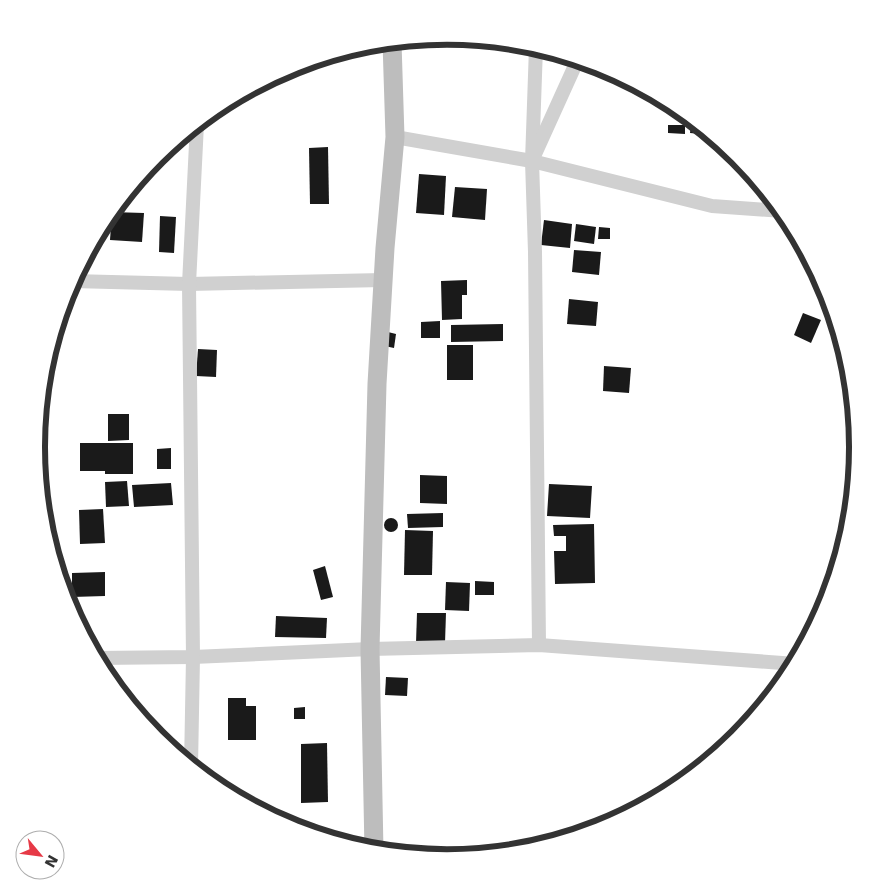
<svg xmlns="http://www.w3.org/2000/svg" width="895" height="895" font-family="'DejaVu Sans',sans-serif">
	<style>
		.building { fill: #1a1a1a }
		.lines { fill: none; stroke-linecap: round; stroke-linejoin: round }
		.minor { stroke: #d0d0d0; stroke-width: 14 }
		.secondary { stroke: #bdbdbd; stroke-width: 19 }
		.rim { fill: none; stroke: #333; stroke-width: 6 }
	</style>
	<rect width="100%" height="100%" fill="#fff"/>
	<g class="building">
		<polygon points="692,118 700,125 712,135 690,133"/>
		<polygon points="668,125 685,125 685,134 668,133"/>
		<polygon points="328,147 329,204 310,204 309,148"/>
		<polygon points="419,174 446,176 444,215 416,213"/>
		<polygon points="455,187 487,189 485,220 452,217"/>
		<polygon points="112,212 144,213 142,242 110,240"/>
		<polygon points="160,216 176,217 174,253 159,252"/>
		<polygon points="544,220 572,224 570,248 541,245"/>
		<polygon points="576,224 596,227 594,244 574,241"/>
		<polygon points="599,227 610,228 610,239 598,239"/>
		<polygon points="574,250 601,252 599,275 572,272"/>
		<polygon points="467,280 467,295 462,295 462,319 442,320 441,281"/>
		<polygon points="569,299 598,302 596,326 567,324"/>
		<polygon points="803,313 821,320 811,343 794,335"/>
		<polygon points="440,321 440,338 421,338 421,322"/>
		<polygon points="503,324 503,341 451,342 451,325"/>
		<polygon points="384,331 396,334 394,348 380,345"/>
		<rect x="447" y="345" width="26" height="35"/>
		<polygon points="198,349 217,350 216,377 196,376"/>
		<polygon points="604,366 631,368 629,393 603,391"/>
		<polygon points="108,414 129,414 129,440 108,441"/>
		<polygon points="80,443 133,443 133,474 105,474 105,471 80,471"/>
		<polygon points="171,448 171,469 157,469 157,449"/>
		<polygon points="420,475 447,476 447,504 420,503"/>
		<polygon points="127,481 129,506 106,507 105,482"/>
		<polygon points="171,483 173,505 134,507 132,485"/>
		<polygon points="549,484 592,486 590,518 547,516"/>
		<polygon points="103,509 105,543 80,544 79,510"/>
		<polygon points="443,513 443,527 408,528 407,514"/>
		<circle cx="391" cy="525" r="7"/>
		<polygon points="594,524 595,583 555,584 554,551 566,551 566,536 554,536 553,525"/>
		<polygon points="405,530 433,531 432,575 404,575"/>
		<polygon points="325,566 333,597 321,600 313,570"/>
		<polygon points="58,572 66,572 67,595 65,595"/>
		<polygon points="105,572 105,596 72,597 72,573"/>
		<polygon points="475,581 494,582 494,595 475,595"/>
		<polygon points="446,582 470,583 469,611 445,610"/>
		<polygon points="417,613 446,613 445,643 416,643"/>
		<polygon points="276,616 327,618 326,638 275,637"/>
		<polygon points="386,677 408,678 407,696 385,695"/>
		<polygon points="228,698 246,698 246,706 256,706 256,740 228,740"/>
		<polygon points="305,707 305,719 294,719 294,708"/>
		<polygon points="327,743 328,802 301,803 301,744"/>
	</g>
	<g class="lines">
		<g class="minor">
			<polyline points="536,47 532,161 535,252 539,645"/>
			<polyline points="395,137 532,161 712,206 783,211"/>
			<polyline points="535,154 578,59"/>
			<polyline points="72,281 189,284 383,280"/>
			<polyline points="96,658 193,657 370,649 539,645 796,664"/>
			<polyline points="191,767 193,657 189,284 197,124"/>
		</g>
		<polyline class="secondary" points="374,851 370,649 377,384 385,248 395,137 392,42"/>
	</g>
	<path d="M0 0H895V895H0ZM45 447a402 402 0 1 1 804 0a402 402 0 1 1-804 0Z" fill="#fff" fill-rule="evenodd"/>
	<path class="rim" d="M45 447a402 402 0 1 1 804 0a402 402 0 1 1-804 0Z"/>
	<g transform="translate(40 855) rotate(119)"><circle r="24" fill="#ffffff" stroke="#adadad"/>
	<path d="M0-4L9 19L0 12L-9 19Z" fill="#e63946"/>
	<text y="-8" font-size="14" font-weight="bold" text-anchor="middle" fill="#333333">N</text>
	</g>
</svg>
